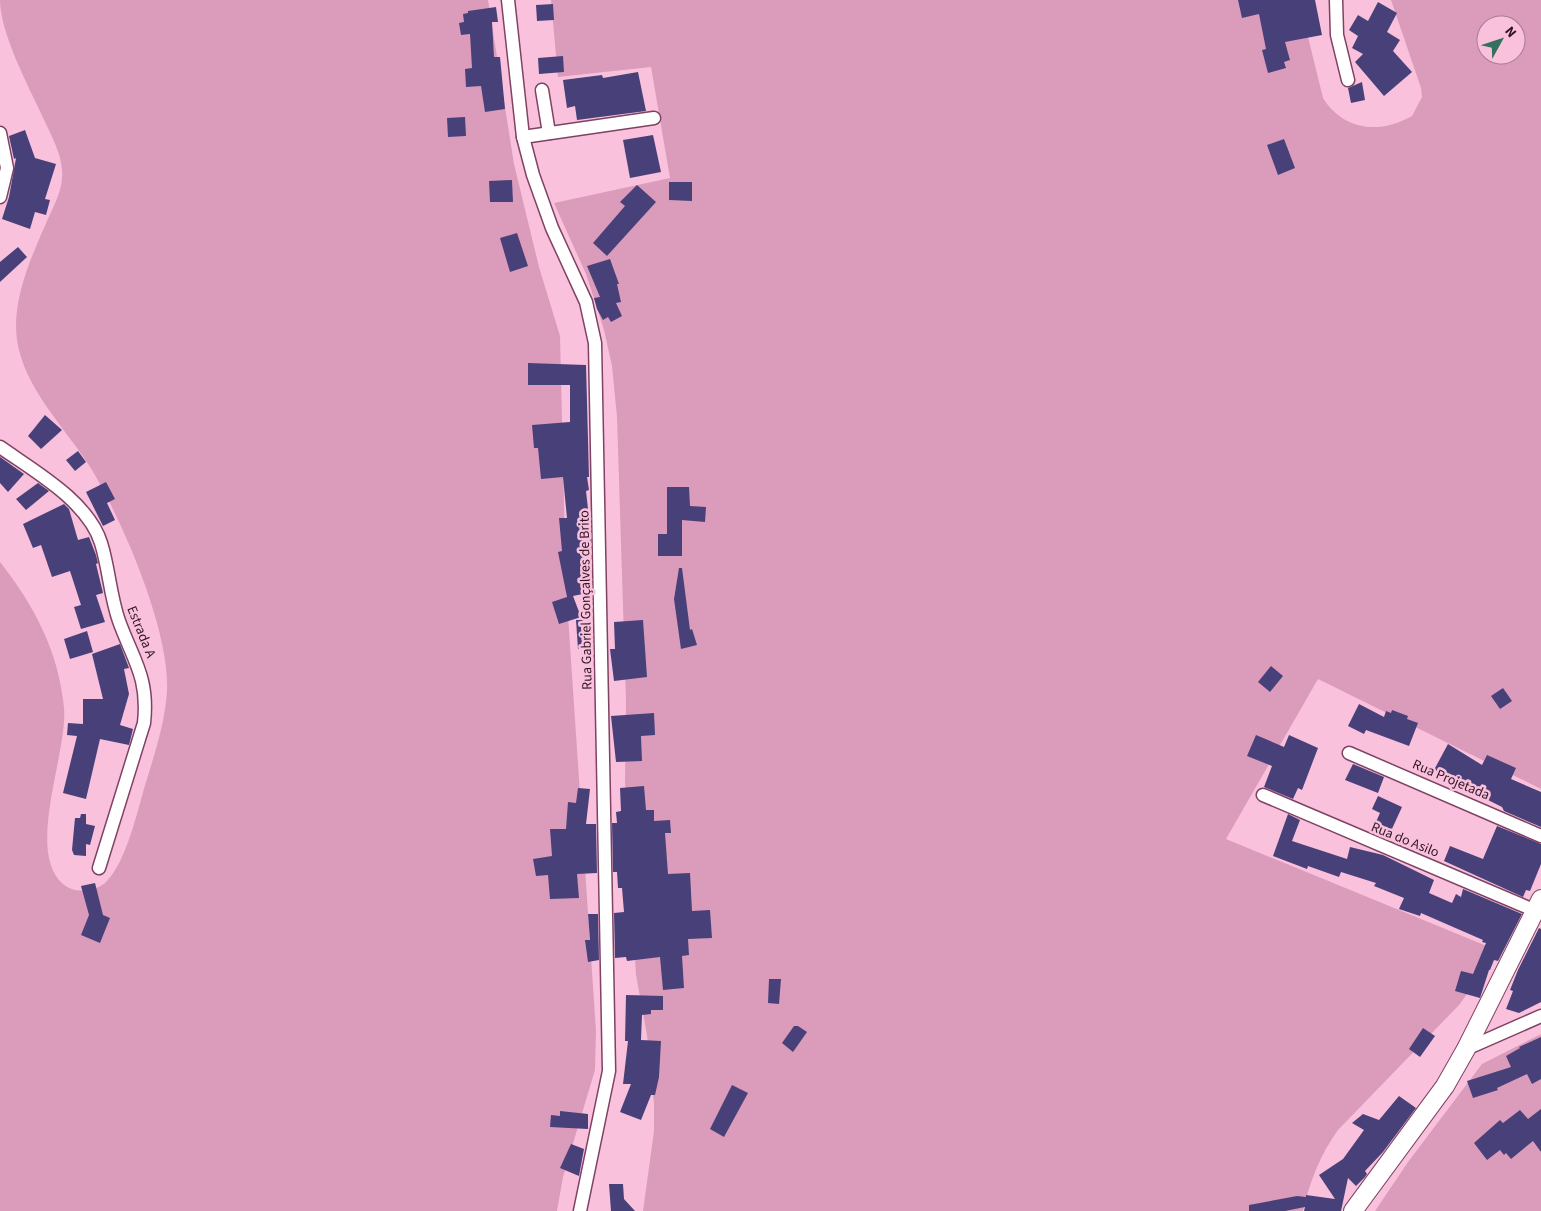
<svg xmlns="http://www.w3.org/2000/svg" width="1541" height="1211" font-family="'Source Sans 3',sans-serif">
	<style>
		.green { fill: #db9cbc; fill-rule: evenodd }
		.building { fill: #484079 }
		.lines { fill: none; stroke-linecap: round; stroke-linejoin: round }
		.street-casing { stroke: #7f4263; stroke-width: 15 }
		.secondary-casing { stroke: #7f4263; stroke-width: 20 }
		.street { stroke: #fff; stroke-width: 12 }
		.secondary { stroke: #fff; stroke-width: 18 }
		.labels { text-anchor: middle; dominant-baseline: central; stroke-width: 5; stroke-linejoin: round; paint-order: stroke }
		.street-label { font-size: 14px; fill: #2f1523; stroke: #fac1dd }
	</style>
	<rect width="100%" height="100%" fill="#fac1dd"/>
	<g class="green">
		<path d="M0 0H488L514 164 539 267 560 336 566 586 596 1031 595 1070 563 1177 557 1211H0V562C34 605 59 652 64 708 68 753 25 851 63 884 74 894 95 892 106 882 126 863 138 809 146 782 155 753 165 722 167 691 170 631 123 522 92 470 68 431 30 395 19 350 8 307 30 260 47 221 54 205 64 188 62 170 61 154 53 139 47 126 32 93 0 35 0 0Z"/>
		<path d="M551 0H1299L1323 98C1343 130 1379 135 1412 116L1422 97 1421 88 1391 0H1541V789L1318 679 1226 839 1494 949 1478 979 1459 1005 1338 1130C1320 1155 1310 1181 1303 1211H643L654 1131V1104L647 1035 636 975 625 781 626 701 617 417 612 366 604 330 586 274 554 203 670 178 651 67 558 77ZM1486 25H1516V55H1486Z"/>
		<polygon points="1541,1034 1541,1211 1375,1211 1408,1162 1482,1064"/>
	</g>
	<g class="building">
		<polygon points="1238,0 1315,0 1322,35 1285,42 1290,60 1284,62 1286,68 1268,73 1262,50 1266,49 1259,14 1242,18"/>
		<polygon points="1378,2 1397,13 1387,32 1400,40 1393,51 1412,72 1384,96 1355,62 1363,54 1352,48 1358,36 1349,30 1358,15 1368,21"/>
		<polygon points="553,4 554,20 537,21 536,5"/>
		<polygon points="496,7 498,22 492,22 494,57 500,57 505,109 485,112 481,86 466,87 465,69 472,68 470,34 461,35 459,23 464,22 463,14 468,13 468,11"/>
		<polygon points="563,56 564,72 539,74 538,58"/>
		<polygon points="638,72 646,111 577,120 575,106 567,108 563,80 602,75 603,78"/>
		<polygon points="1362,82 1365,100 1351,103 1348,88"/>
		<polygon points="465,117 466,136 448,137 447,118"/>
		<polygon points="25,130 35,158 56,164 45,199 50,200 46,215 35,212 30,229 2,219 9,197 16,158 14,159 9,136"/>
		<polygon points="653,135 661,172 630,178 623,140"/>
		<polygon points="1284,139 1295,168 1278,175 1267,145"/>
		<polygon points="512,180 513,202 490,202 489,181"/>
		<polygon points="669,182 692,182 692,201 669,200"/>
		<polygon points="637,185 656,202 607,256 593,243 625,206 620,202"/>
		<polygon points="517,233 528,266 510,272 500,238"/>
		<polygon points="18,247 27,257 0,282 0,262"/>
		<polygon points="610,259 619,284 617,284 621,302 616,303 622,316 611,322 608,317 603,320 597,309 594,298 600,297 587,266"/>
		<polygon points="528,363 586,365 589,477 587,477 589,490 586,491 591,536 590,549 588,550 591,571 588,571 592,592 573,596 581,617 559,624 552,602 567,597 558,552 562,551 559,518 567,518 563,477 541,479 538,448 534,448 532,425 570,422 570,385 528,385"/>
		<polygon points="45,415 62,430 41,449 28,436"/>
		<polygon points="78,451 86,462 75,471 66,460"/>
		<polygon points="0,457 24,474 8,492 0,483"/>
		<polygon points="106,482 115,499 107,503 115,520 103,526 86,492"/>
		<polygon points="38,483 49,491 26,510 16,499"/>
		<polygon points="667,487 689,487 690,506 706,507 705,522 682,520 682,556 658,556 658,534 667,534"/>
		<polygon points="64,504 69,509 78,540 89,537 96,555 98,563 96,564 103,593 96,595 105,622 81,629 74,607 81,605 70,571 52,577 41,545 33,548 23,524"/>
		<polygon points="679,568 682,568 690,630 692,629 697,645 681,649 674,599"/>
		<polygon points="576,620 590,620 591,649 578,649"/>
		<polygon points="643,620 647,677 614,681 610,649 615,649 614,622"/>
		<polygon points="87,631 93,652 70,659 64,639"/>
		<polygon points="120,644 129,668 124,669 129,694 120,725 133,729 129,745 100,739 86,799 63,793 77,736 67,735 68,723 83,724 83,699 103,699 92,654"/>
		<polygon points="1271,666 1283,676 1270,692 1258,682"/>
		<polygon points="1503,688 1512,701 1500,709 1491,696"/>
		<polygon points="1359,704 1384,717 1386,711 1391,713 1392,710 1408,716 1407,719 1418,723 1409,746 1366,730 1364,734 1348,726"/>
		<polygon points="654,713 655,735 641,736 642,761 616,762 611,716"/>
		<polygon points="1256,735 1284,747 1289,735 1318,748 1302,790 1298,788 1293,799 1264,787 1272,766 1247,756"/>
		<polygon points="1448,744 1482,765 1487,755 1516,768 1511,779 1541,792 1541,827 1504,811 1502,807 1476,794 1475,796 1462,789 1463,787 1434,770"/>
		<polygon points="1353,764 1384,777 1378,793 1345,780"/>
		<polygon points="644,786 646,810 654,810 654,821 670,820 671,833 665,833 668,874 690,873 692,911 710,910 712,938 688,939 689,955 682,956 684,988 663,990 660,957 627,961 626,957 615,958 614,913 624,912 622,888 618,888 617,872 613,872 612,823 617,823 616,812 621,811 620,788"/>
		<polygon points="578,788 590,789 586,824 596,824 597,873 577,874 579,898 550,899 548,875 536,876 533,859 552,856 550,829 566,829 568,802 576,803"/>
		<polygon points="1378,796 1402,807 1391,831 1375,824 1380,813 1372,809"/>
		<polygon points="81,814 86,814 86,824 95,826 90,845 86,844 86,856 74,855 72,850 75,818 80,818"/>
		<polygon points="1288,814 1300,820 1292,841 1347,859 1350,847 1383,855 1434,880 1429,893 1452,903 1456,894 1461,897 1463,889 1522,914 1498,961 1494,960 1490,970 1489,970 1480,998 1455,991 1461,971 1473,974 1486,943 1482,942 1483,940 1421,913 1420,916 1399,909 1404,898 1374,886 1376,883 1341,872 1339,877 1308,866 1307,869 1273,856"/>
		<polygon points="1497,826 1541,844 1541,864 1530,891 1526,890 1523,897 1444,861 1450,846 1483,859"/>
		<polygon points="95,883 103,915 110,918 100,943 81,935 89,915 81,886"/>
		<polygon points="588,914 598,914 599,960 588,962 585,940 590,940"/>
		<polygon points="1539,928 1541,929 1541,1002 1519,1013 1506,1009 1513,991 1510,990 1518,970"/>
		<polygon points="769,979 781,979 779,1004 768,1003"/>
		<polygon points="626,995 663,996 663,1010 651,1010 651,1014 642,1015 641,1040 661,1041 659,1077 655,1095 651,1095 641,1120 620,1112 631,1084 623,1084 628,1041 625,1041"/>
		<polygon points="794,1026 798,1026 807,1032 793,1052 782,1043"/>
		<polygon points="1423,1028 1435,1036 1420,1057 1409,1049"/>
		<polygon points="1541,1037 1541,1079 1532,1084 1527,1074 1497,1088 1498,1090 1473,1098 1467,1081 1511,1067 1506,1056 1520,1048 1519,1047"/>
		<polygon points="732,1085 748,1093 724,1137 710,1129"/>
		<polygon points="1399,1096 1416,1108 1383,1152 1365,1171 1367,1174 1365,1177 1356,1186 1348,1178 1341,1211 1304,1211 1305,1207 1285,1211 1249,1211 1249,1205 1297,1196 1306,1197 1306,1195 1335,1199 1319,1175 1343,1159 1364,1130 1352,1123 1363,1114 1379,1120"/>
		<polygon points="1541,1109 1541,1152 1533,1141 1511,1159 1506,1153 1504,1155 1500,1150 1487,1160 1474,1143 1500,1120 1503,1123 1520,1110 1528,1119"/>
		<polygon points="560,1111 588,1114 588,1129 550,1127 551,1115 560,1116"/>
		<polygon points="571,1144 584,1149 579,1176 560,1168"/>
		<polygon points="609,1184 623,1184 624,1199 635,1211 611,1211"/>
	</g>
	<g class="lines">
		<defs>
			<g id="street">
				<polyline points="508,0 523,137 533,175 552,228 586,302 595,343 609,1071 580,1211"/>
				<polyline points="1336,0 1337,35 1348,80"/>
				<polyline points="542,90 549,133"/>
				<polyline points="0,133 7,168 0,197"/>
				<polyline points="523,137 654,118"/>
				<path d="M0 447C34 471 88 501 101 543 109 568 110 596 119 621 133 660 149 677 144 723L99 868"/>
				<polyline points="1349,753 1541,836"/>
				<polyline points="1263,795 1536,911"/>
				<polyline points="1466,1049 1541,1016"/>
			</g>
			<polyline id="secondary" points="1353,1211 1445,1086 1466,1049 1541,899"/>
		</defs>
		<use href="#street" class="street-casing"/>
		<use href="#secondary" class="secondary-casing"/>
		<use href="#street" class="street"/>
		<use href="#secondary" class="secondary"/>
	</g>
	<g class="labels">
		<g class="street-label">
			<text transform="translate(586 600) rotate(-91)">Rua Gabriel Gonçalves de Brito</text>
			<text transform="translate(141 632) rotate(68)">Estrada A</text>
			<text transform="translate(1451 780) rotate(23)">Rua Projetada</text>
			<text transform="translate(1405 840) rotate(22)">Rua do Asilo</text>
		</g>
	</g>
	<g transform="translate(1501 40) rotate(50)"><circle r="24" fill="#fac1dd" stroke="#a97c93"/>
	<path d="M0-4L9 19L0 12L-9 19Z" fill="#34705b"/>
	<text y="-8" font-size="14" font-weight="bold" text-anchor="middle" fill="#2f1523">N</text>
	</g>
</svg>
